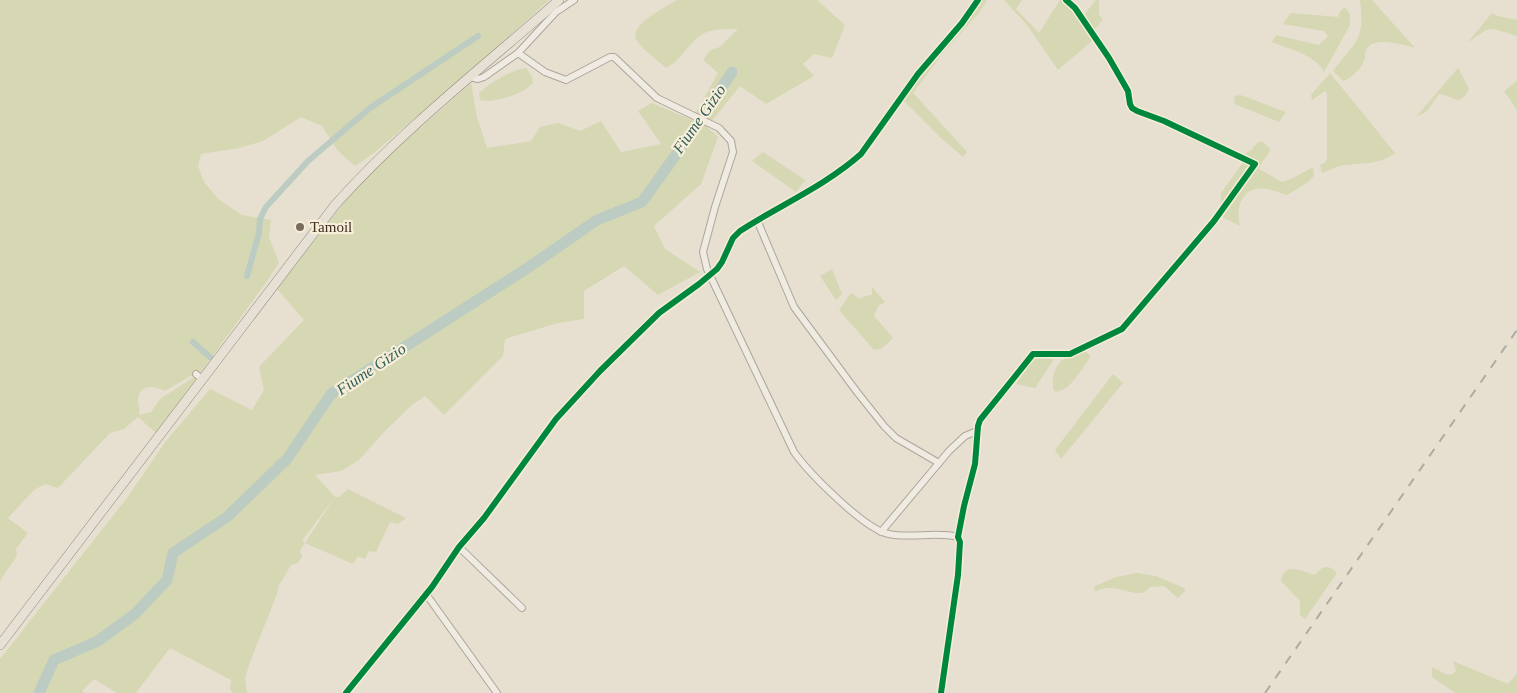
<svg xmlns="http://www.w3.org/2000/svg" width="1517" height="693" font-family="Georgia,serif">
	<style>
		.green { fill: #d6d7b3 }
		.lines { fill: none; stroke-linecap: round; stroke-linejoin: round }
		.canal { stroke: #bcccc2; stroke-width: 6 }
		.river { stroke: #bcccc2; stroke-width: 11 }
		.minor-casing { stroke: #ada599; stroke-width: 8 }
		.major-casing { stroke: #928b80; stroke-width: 10 }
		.minor { stroke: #efebe3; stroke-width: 6 }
		.major { stroke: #e6e1d4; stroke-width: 9 }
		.rail { stroke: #afaaa2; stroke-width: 2; stroke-dasharray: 9 9; stroke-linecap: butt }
		.cycleway-casing { stroke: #f7eed8; stroke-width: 9 }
		.cycleway { stroke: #00873e; stroke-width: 6 }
		.poi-dot { fill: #786c5e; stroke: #f7eed8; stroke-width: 2 }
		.labels { text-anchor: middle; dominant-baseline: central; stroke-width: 4.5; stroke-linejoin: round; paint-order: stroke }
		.poi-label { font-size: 15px; fill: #3d2e20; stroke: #f7eed8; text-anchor: start }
		.water-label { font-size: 16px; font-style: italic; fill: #2f5d5a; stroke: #f7eed8 }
	</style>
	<rect width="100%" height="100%" fill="#e7e0d1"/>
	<g class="green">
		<path d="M0 0H549L484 59 374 153 355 166 338 151 322 126 301 117 263 141 239 148 201 154 198 166 204 182 218 199 242 215 271 220 269 237 279 263 267 281 201 372 199 371 165 391C155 386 140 383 138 399 138 404 140 410 139 415L151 412 160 399 194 377 197 378 156 433 138 417 124 429 110 433 58 488 45 484 34 490 8 518 28 533 16 549 17 556 1 579 0 583Z"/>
		<path d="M677 0H817L845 25 832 58 814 54 803 64 814 76 766 104 740 86 707 127 718 137 701 184 654 226 665 249 700 272 658 295 624 266 584 291V319L558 323 505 339 503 356 444 415 425 396 412 405 383 433 359 460 341 471 315 475 335 497H339L348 489 406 518 398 524 390 522 376 552 369 551 365 559 358 556 353 564 305 543 334 498 302 541 305 543 300 551 302 556 298 563 291 565 278 587 277 594 250 662 245 678 247 693H233L230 689 231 680 170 648 136 693H117L94 679 82 691 85 693H0V659L127 498 166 441 210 389 252 410 264 390 259 367 304 320 277 289 348 197 389 155 471 83 477 117 487 148 531 141 540 127 558 123 580 131 601 121 621 152 661 144 638 111 652 103 692 120 718 73 703 60 710 50 720 47 738 29C730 29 715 29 707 32 691 37 683 60 666 68 658 61 643 50 637 41 627 25 666 7 677 0Z"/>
		<polygon points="982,0 987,0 979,13 942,54 913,93 967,152 963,157 941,138 902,99"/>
		<polygon points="1004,0 1022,0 1016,9 1039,33 1060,0 1062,0 1070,7 1094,39 1058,70 1027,25"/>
		<polygon points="1099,0 1099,15 1103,19 1094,30 1084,15 1095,1"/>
		<path d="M1360 0H1372L1415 48C1404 45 1373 35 1366 50 1365 53 1365 56 1365 58 1362 68 1352 78 1343 81L1333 71C1356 41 1365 41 1360 0Z"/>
		<path d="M1345 7 1350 14V25L1324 72C1316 55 1289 49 1272 42L1276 35 1319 45 1328 36 1324 31 1283 24 1291 13 1338 17 1340 11Z"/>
		<polygon points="1492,13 1498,16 1517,20 1517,36 1494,29 1486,30 1467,43"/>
		<path d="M526 68 532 77 533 83C524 94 492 104 480 100L479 93C492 82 508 71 526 68Z"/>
		<path d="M1458 68 1469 89 1465 96 1459 100C1452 99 1446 94 1439 94L1427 111 1416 117Z"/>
		<path d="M1330 73 1395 153C1378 166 1360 162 1340 166 1334 167 1328 171 1322 173L1320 165 1325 163 1327 158V93L1325 91 1312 100 1311 95Z"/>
		<polygon points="1517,81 1517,110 1504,91"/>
		<path d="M1240 95C1256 100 1270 107 1286 112L1279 122 1235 104 1234 99 1235 96Z"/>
		<path d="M1258 142H1263L1270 149C1268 157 1261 161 1259 169L1282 182 1291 179 1313 167 1314 176 1307 183 1287 195C1272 190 1253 182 1243 198 1237 207 1238 216 1240 226L1216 214 1221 207V193L1244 161 1243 155 1251 150Z"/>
		<polygon points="763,152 805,180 796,192 752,161"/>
		<polygon points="832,269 842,294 836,300 820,276"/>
		<polygon points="872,287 885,302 878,306 874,316 893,338 881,349 874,350 839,310 851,293 860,299 866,296 872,295"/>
		<path d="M1083 350 1091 356C1083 367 1068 395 1054 391 1051 381 1053 369 1061 361 1064 358 1078 353 1083 350Z"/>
		<polygon points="1035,357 1054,359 1035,388 1016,384"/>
		<polygon points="1113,374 1123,383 1061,459 1055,450"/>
		<path d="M1328 567 1333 569 1337 573 1305 619 1300 615V601L1281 581C1283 561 1302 571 1315 575L1322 568Z"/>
		<path d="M1137 573 1156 576 1184 588 1186 590 1178 598 1164 586 1150 587C1147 590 1144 593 1140 593 1124 593 1113 583 1096 591L1094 590 1095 586 1116 577Z"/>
		<polygon points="1453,661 1508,684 1517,674 1517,693 1455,693 1432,677 1432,667 1448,675 1453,674 1456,671"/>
	</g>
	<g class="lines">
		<g class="canal">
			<polyline points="247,276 259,233 260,219 266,207 308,161 370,108 478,36"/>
			<polyline points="193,342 210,357"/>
		</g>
		<polyline class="river" points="39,693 54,660 98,641 135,614 167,580 173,553 227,517 287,459 331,394 526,269 597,220 642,202 686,141 732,72"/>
		<defs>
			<g id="minor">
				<path d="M518 53 545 72 566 80 610 57H614L657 98 719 128 731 141 733 152 715 207 703 252 707 269 794 452C809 473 865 530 889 534 911 539 936 531 958 537"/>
				<polyline points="470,77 478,79 484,77 518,53 556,12 574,0"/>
				<polyline points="757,220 794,307 857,392 884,426 896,438 939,463"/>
				<polyline points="196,374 202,379"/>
				<polyline points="881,532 949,451 965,436 977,431"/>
				<polyline points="459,547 522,608"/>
				<polyline points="426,594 497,693"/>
				<path d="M346 693 432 587 459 547 484 518 556 419 600 371 659 313 699 284 717 269 722 262 733 238 740 231C780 205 825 186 861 154L918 74 962 23 978 0"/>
				<polyline points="941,693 958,575 960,542 958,537 964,506 975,464 978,426 980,420 1033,354 1070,354 1122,329 1214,221 1255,164 1164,121 1137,111 1132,108 1130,104 1128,91 1109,58 1075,8 1066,0"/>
			</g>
			<path id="major" d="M0 645 335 205C403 129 483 67 559 0"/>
		</defs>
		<use href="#minor" class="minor-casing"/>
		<use href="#major" class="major-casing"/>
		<use href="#minor" class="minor"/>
		<use href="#major" class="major"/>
		<polyline class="rail" points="1265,693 1517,330"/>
		<defs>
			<g id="cycleway">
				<path d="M346 693 432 587 459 547 484 518 556 419 600 371 659 313 699 284 717 269 722 262 733 238 740 231C780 205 825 186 861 154L918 74 962 23 978 0"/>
				<polyline points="941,693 958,575 960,542 958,537 964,506 975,464 978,426 980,420 1033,354 1070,354 1122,329 1214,221 1255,164 1164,121 1137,111 1132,108 1130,104 1128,91 1109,58 1075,8 1066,0"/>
			</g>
		</defs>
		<use href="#cycleway" class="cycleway-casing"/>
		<use href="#cycleway" class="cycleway"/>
	</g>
	<circle class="poi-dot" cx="300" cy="227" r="5"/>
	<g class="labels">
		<g class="poi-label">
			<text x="310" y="227">Tamoil</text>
		</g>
		<g class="water-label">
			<text transform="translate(699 119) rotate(-55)">Fiume Gizio</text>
			<text transform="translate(371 369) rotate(-34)">Fiume Gizio</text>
		</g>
	</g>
</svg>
